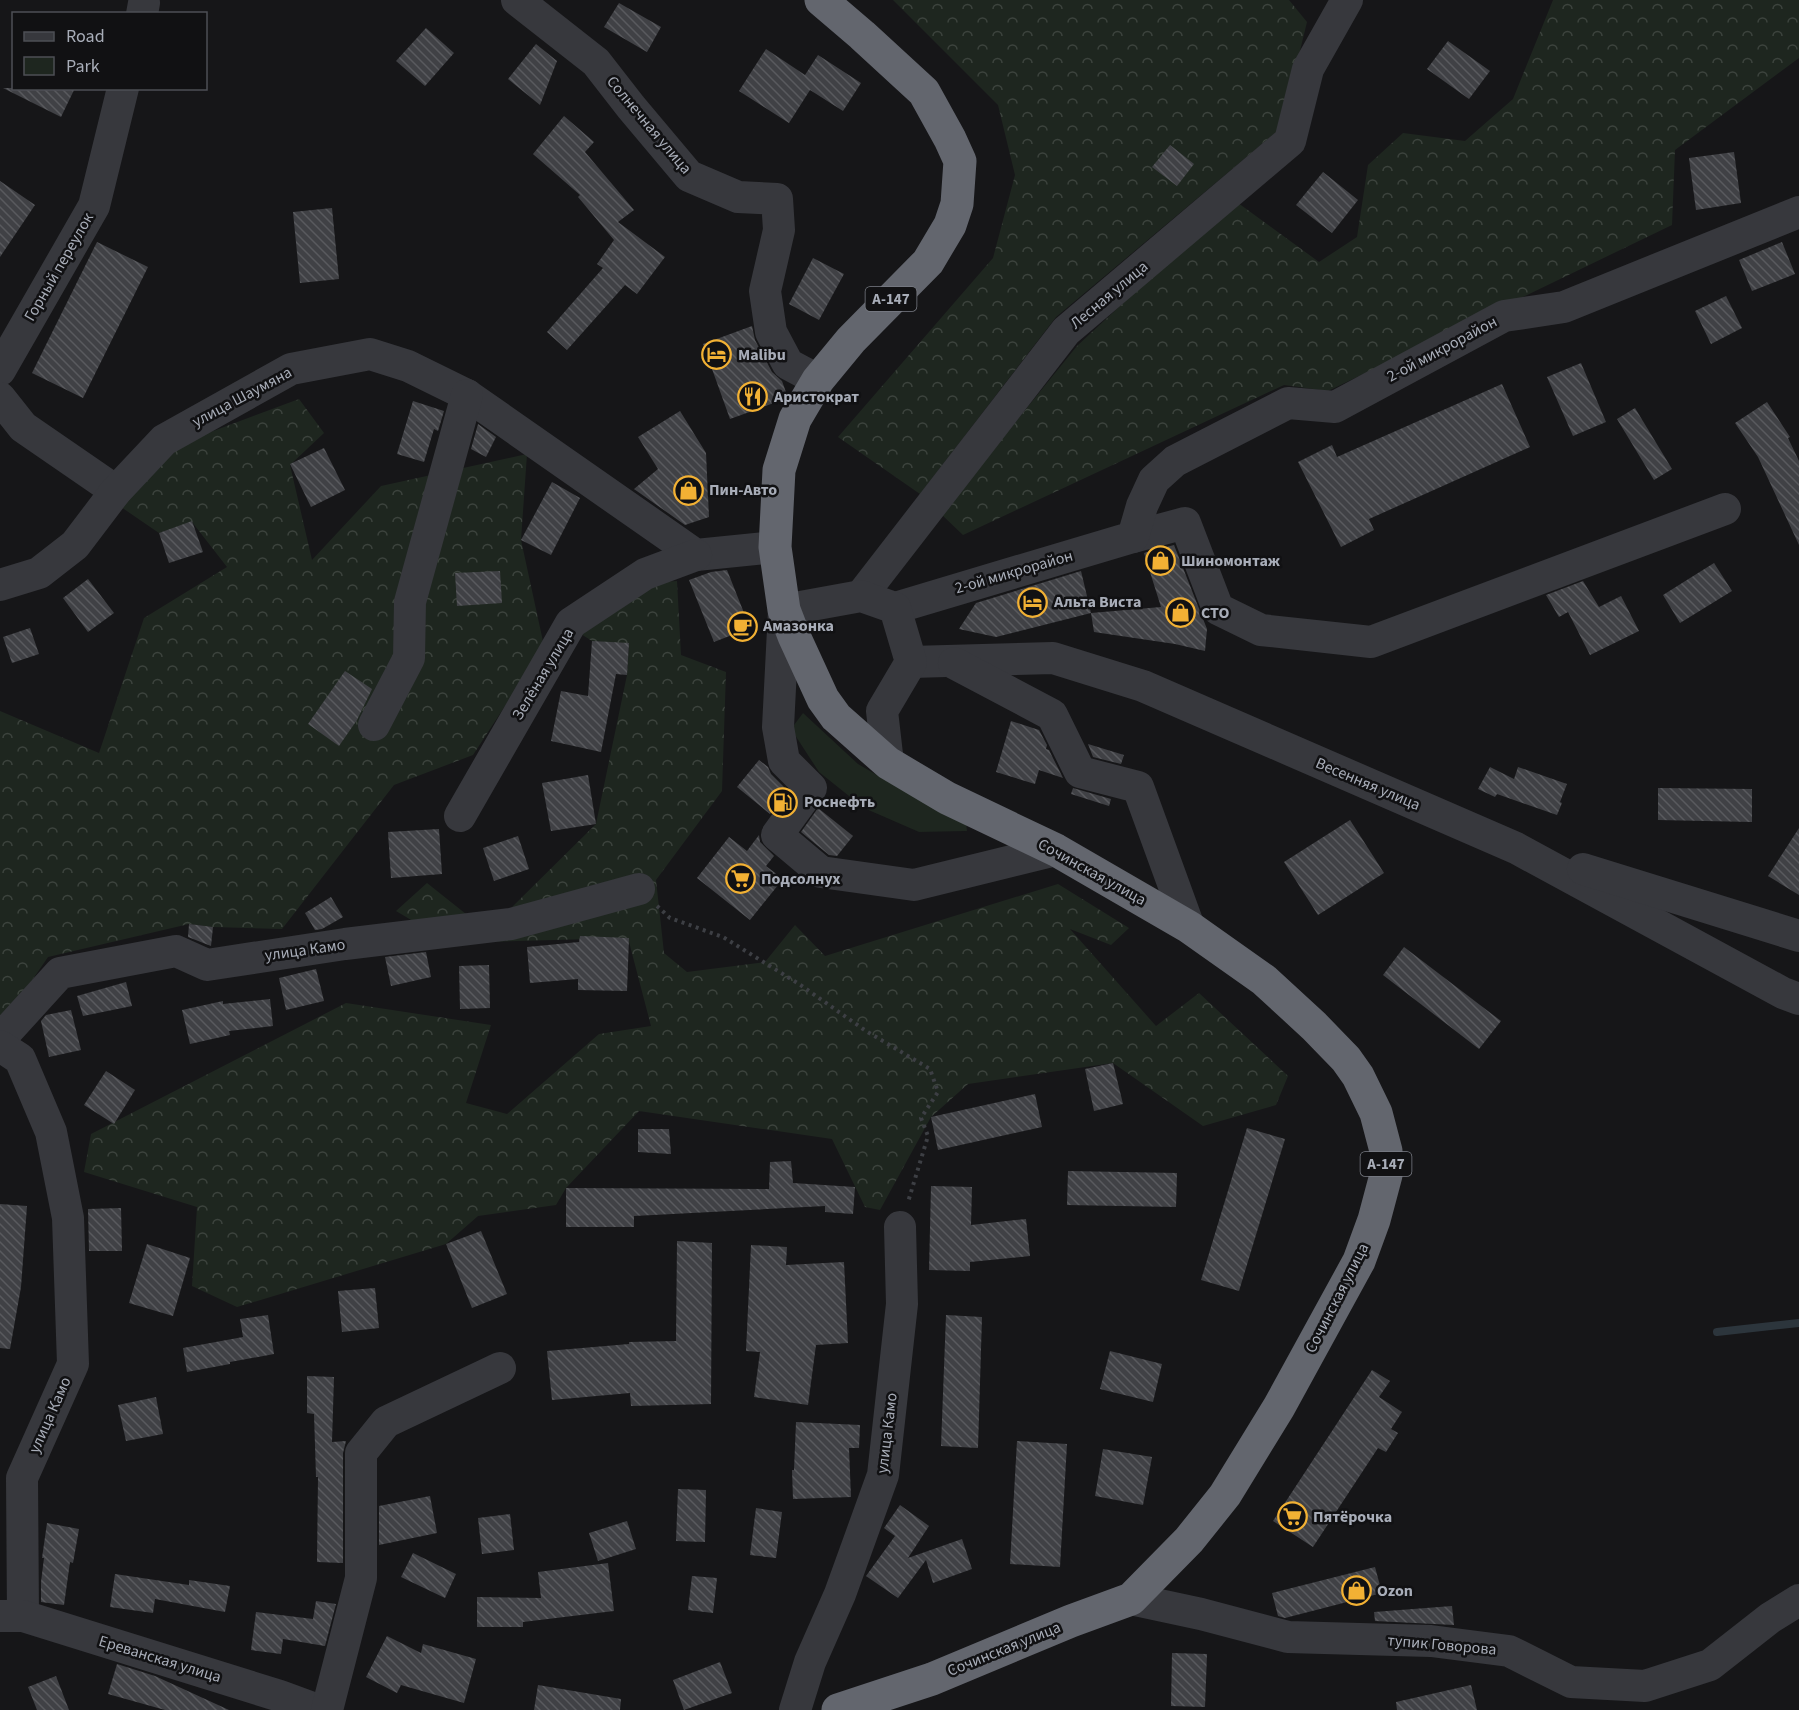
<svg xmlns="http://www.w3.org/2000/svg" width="1799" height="1710" font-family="'Source Sans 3',sans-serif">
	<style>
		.green { fill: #1e261f }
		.forest { fill: url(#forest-crowns) }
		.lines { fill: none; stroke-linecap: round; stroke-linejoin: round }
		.stream { stroke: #2c353c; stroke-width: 8 }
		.building { fill: url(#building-back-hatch) }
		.path { stroke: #3d3f44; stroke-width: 4; stroke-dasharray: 3 4.5; stroke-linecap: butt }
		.minor { stroke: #37383d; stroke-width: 32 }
		.highway { stroke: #63666e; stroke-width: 33 }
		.labels { text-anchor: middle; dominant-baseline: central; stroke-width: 5; stroke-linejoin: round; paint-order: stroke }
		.shield { fill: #111113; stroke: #7b7e86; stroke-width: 1.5 }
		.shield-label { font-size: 15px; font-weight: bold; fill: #a8adb8 }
		.street-label { font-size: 16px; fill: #a8adb8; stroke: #111113 }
		.poi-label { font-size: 16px; font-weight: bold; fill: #a8adb8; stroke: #111113; text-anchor: start }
	</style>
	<defs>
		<pattern id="forest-crowns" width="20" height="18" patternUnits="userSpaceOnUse" patternTransform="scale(1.5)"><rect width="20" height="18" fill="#1e261f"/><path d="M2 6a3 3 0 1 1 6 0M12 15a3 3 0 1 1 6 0" fill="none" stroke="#3c433d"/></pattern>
		<pattern id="building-back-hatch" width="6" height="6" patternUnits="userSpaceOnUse" patternTransform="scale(1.5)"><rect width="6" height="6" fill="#404145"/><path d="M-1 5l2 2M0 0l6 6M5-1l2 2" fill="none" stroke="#595a5e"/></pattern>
	</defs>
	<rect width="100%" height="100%" fill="#161618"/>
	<polygon class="green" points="803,713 858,764 906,792 965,813 967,831 919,832 864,808 819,772 791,729"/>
	<g class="forest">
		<polygon points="893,0 1289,0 1307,22 1281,128 1056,317 920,494 838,437 993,258 1015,175 998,105"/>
		<polygon points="1553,0 1799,0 1799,58 1675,150 1672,225 1328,391 1284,385 963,535 941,514 1077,346 1234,200 1319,262 1357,237 1368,165 1403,133 1465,141 1513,99"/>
		<polygon points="299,399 324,433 290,465 312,560 381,486 527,454 521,540 544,646 473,755 394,785 282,929 213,927 189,924 48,957 0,1027 0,711 99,753 144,618 227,567 192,522 159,533 121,507 168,448"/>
		<polygon points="677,581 681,655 726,672 722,791 656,880 664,953 687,972 765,962 795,925 825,956 1058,884 1129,928 1111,945 1070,929 1156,1026 1199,993 1288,1076 1276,1105 1203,1126 1113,1063 968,1084 931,1117 880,1210 865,1207 832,1139 639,1111 566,1188 556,1205 478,1216 446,1244 237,1307 192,1286 197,1207 84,1172 91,1134 346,1003 491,1025 466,1103 507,1114 599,1034 651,1026 628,938 450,943 396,911 427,883 471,918 510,909 596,824 627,675 629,644 592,641 581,634 647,583"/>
	</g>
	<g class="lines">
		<polyline class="stream" points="1717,1332 1799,1323"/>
	</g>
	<g class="building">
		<polygon points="619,3 661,27 647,52 604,27"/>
		<polygon points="426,28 454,53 425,86 396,61"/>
		<polygon points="1448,41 1490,71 1469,99 1427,69"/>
		<polygon points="536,44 557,61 540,105 508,79"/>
		<polygon points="766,49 805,75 818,55 861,83 843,111 810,90 789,123 739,91"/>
		<polygon points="3,88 75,88 61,117"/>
		<polygon points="564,116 594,142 585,152 634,210 618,222 665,257 637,294 625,285 567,350 547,332 603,268 597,264 614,240 578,197 580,195 533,154"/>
		<polygon points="1170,145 1194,164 1177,186 1152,167"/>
		<polygon points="1734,152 1741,203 1696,210 1689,158"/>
		<polygon points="1323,172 1358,200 1332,233 1296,205"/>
		<polygon points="0,181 35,205 0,257"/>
		<polygon points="332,208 339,279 300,283 293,212"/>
		<polygon points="97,242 148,267 83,398 32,373"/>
		<polygon points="1782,242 1795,274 1752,291 1739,260"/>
		<polygon points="813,258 844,274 819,320 789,304"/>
		<polygon points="1726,296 1742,328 1711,344 1695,311"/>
		<polygon points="752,326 755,340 772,372 782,381 787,395 785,399 730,419 703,344"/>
		<polygon points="1581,363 1606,422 1573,436 1547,377"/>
		<polygon points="1502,384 1530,447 1369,519 1374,530 1341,547 1298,462 1332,445 1337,457"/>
		<polygon points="413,401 444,411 438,431 434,429 424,462 397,454"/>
		<polygon points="1767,402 1790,437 1788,438 1799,461 1799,545 1758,457 1735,423"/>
		<polygon points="1635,408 1672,469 1654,480 1617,419"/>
		<polygon points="680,411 706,453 709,517 685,525 634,489 658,469 638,437"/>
		<polygon points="478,424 496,437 486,457 471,449"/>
		<polygon points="324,448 345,490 311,507 290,464"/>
		<polygon points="552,482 580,498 551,555 521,540"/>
		<polygon points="192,521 203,552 169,563 159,533"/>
		<polygon points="1174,545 1207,629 1205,651 1175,644 1094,632 1091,613 1161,607 1144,553"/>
		<polygon points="1714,563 1732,591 1680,623 1663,595"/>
		<polygon points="727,570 750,628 714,642 689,580 711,572"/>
		<polygon points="500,571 502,603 457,606 455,573"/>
		<polygon points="1081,571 1091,613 996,637 959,629 976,603"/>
		<polygon points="88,579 114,613 88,632 63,598"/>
		<polygon points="1583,581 1599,607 1621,596 1639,631 1590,655 1568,612 1559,617 1546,595"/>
		<polygon points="30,628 39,654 12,663 3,637"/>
		<polygon points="592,641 629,643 627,675 616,674 601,752 551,741 561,691 588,696"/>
		<polygon points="345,671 372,689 357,720 339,746 308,724"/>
		<polygon points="1011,721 1039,730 1047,745 1046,749 1049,750 1063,778 1039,770 1035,784 996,772"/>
		<polygon points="1088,744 1124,755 1121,764 1093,757"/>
		<polygon points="759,760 768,767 771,774 787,790 770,814 737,787"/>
		<polygon points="1490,767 1514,779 1518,767 1567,784 1560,802 1562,803 1557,815 1497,794 1495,797 1478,789"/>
		<polygon points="588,775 596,824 551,831 542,783"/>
		<polygon points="1073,788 1111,799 1109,806 1071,794"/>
		<polygon points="1658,788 1752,789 1752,822 1658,820"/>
		<polygon points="818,808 853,836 837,856 829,855 801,832"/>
		<polygon points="1350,820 1384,873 1318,915 1284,862"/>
		<polygon points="1799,828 1799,895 1768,876"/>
		<polygon points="439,829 442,874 391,878 388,832"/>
		<polygon points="759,835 760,842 774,856 766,866 783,879 750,920 697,878 729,837 747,851"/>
		<polygon points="518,836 529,869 494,881 483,848"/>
		<polygon points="331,897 343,917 322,929 315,930 305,913"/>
		<polygon points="189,924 213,927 211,946 188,937"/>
		<polygon points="580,936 629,938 627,991 578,990 578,979 530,983 527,947 579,942"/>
		<polygon points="1404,947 1501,1021 1479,1049 1383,975"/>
		<polygon points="426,952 431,977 391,986 385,957"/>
		<polygon points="489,965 490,1008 460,1009 459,966"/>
		<polygon points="316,969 324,1001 286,1010 279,978"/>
		<polygon points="126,982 132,1006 83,1016 77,996"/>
		<polygon points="270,999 273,1026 229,1031 230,1035 190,1044 182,1010 223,1001 223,1004"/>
		<polygon points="71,1010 81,1050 49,1057 41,1021 46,1015"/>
		<polygon points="1113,1063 1123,1104 1094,1111 1085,1069"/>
		<polygon points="106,1071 135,1090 114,1124 84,1105"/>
		<polygon points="1035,1094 1042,1127 938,1150 931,1117"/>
		<polygon points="1247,1128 1285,1139 1239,1291 1201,1280"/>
		<polygon points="638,1129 669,1129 671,1154 638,1152"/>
		<polygon points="791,1161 793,1183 855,1187 853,1214 825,1212 825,1206 634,1216 634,1227 566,1227 566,1188 769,1189 770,1162"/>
		<polygon points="1068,1171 1177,1173 1176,1207 1067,1205"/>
		<polygon points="931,1186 972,1187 971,1225 1026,1219 1030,1256 970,1262 970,1271 929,1270"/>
		<polygon points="0,1204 27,1206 21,1287 10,1349 0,1348"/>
		<polygon points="121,1208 122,1251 89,1251 88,1209"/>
		<polygon points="481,1231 507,1294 472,1308 446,1244"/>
		<polygon points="677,1241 712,1243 711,1404 631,1406 630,1393 552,1400 547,1351 629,1344 629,1342 676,1341"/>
		<polygon points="147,1244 190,1258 173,1316 129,1303"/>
		<polygon points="751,1245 787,1247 786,1265 844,1262 848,1343 816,1345 808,1405 754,1397 760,1352 746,1351"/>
		<polygon points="375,1288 379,1328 342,1332 338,1291"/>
		<polygon points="268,1315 274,1354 230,1362 230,1364 187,1372 183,1348 243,1337 240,1319"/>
		<polygon points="946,1315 982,1317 978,1448 941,1446"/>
		<polygon points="1110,1351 1162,1364 1153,1402 1100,1389"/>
		<polygon points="1372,1370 1390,1381 1379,1397 1402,1412 1391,1429 1398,1433 1386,1452 1378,1448 1313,1547 1273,1521"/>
		<polygon points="307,1376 334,1377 332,1442 346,1441 343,1453 343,1563 317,1562 318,1477 316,1477 314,1414 307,1413"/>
		<polygon points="156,1397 163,1434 126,1441 118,1405"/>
		<polygon points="796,1422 860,1425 859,1448 849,1448 851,1497 793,1499 792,1470 794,1470"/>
		<polygon points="1017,1441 1067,1444 1060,1567 1010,1564"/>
		<polygon points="1103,1449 1152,1457 1143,1505 1095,1496"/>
		<polygon points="678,1489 706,1490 705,1542 676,1541"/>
		<polygon points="430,1496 437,1533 379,1545 379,1506"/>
		<polygon points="900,1505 929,1526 908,1558 962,1539 972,1569 933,1583 926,1560 898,1598 866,1576 895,1536 884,1528"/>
		<polygon points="756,1508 782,1512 776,1558 750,1555"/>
		<polygon points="510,1514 514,1550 482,1554 478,1518"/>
		<polygon points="627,1521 636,1549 598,1561 589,1533"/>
		<polygon points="47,1523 79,1529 73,1563 70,1562 64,1605 41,1602 41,1582 44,1558 42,1558"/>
		<polygon points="413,1553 456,1574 445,1598 401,1577"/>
		<polygon points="608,1563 614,1611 523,1622 523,1627 477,1627 477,1597 541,1598 538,1572"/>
		<polygon points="1375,1567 1382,1593 1285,1618 1278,1616 1272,1593"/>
		<polygon points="115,1574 189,1585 189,1580 230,1586 225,1612 155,1599 153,1613 110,1607"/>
		<polygon points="692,1576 717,1578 713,1613 688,1610"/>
		<polygon points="316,1601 336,1604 325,1646 283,1639 281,1654 251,1650 256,1612 313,1619"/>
		<polygon points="1452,1606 1454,1625 1375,1621 1374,1612"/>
		<polygon points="387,1636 421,1653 423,1644 476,1659 464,1703 401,1685 397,1693 366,1677"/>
		<polygon points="1172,1653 1207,1654 1205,1707 1171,1706"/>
		<polygon points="720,1662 732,1693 684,1710 673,1680"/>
		<polygon points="117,1664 155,1676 229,1710 165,1710 108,1694"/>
		<polygon points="56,1676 69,1710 37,1710 28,1687"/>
		<polygon points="538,1685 621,1699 620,1710 534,1710"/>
		<polygon points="1471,1685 1477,1710 1397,1710 1396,1702"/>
	</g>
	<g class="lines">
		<polyline class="path" points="657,906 670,918 723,937 799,984 866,1031 930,1069 938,1092 921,1118 928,1136 908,1202"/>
		<g class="minor">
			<polyline points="517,0 596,62 631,107 689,176 738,197 777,199 779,230 765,291 771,332 788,364 818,380"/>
			<polyline points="142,14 144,3"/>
			<polyline points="0,370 94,206 123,88"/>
			<polyline points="0,398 23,427 116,491"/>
			<polyline points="1133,537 1185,523 1218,609 1261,630 1371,642 1725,509"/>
			<polyline points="0,585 39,573 75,545 116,491 164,440 291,369 370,354 408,366 467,395 696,555 775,547"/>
			<polyline points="861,596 1066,331 1290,141 1308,69 1347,0"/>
			<polyline points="895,608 1133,537 1142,506 1154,480 1175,461 1288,403 1335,407 1504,316 1564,307 1799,212"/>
			<polyline points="911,662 1053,658 1143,686 1516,848 1783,993 1799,999"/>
			<polyline points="954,663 1052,715 1080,772 1138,787 1189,927"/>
			<polyline points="374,725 409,658 410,602 467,395"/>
			<polyline points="888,763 882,711 911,662 895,608 861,596 784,610 778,727 784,761 811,788 777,835 821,872 914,885 1056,850"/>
			<polyline points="460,816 571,623 645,574 696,555"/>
			<polyline points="1583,869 1799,936"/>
			<polyline points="0,1039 60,973 176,951 207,965 345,944 511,924 639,889"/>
			<polyline points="0,1046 20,1059 51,1132 68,1218 73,1364 22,1478 23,1616"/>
			<polyline points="1131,1599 1201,1614 1288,1637 1431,1641 1509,1651 1571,1682 1645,1686 1710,1665 1770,1618 1799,1600"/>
			<polyline points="0,1616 23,1616 280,1696 318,1710"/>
			<polyline points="327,1710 361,1578 361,1453 386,1422 500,1368"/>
			<polyline points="795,1710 810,1662 840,1594 883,1475 902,1304 900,1227"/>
		</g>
		<polyline class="highway" points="821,0 862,35 924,92 950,139 960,161 957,204 950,225 928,262 851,340 818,380 795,419 779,470 775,547 784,610 794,636 823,699 836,717 888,763 947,798 1056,850 1189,927 1264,980 1314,1026 1346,1059 1358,1076 1376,1113 1386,1151 1386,1175 1374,1220 1359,1261 1279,1407 1225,1495 1189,1540 1131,1599 1071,1621 932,1679 838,1710"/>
	</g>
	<defs>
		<symbol id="hotel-ring" viewBox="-11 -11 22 22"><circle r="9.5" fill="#111113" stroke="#f2b134" stroke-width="1.5"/><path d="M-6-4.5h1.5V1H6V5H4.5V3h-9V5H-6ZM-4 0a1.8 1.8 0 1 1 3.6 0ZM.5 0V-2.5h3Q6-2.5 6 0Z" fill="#f2b134"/></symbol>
		<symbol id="restaurant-ring" viewBox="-11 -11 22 22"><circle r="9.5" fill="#111113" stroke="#f2b134" stroke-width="1.5"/><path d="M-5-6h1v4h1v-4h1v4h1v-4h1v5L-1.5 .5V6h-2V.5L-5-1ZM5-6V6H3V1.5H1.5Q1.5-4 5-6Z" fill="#f2b134"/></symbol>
		<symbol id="shop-ring" viewBox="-11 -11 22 22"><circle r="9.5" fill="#111113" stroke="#f2b134" stroke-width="1.5"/><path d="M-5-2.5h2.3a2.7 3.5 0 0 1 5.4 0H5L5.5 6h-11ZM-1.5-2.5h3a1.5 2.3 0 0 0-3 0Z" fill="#f2b134"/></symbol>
		<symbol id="cafe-ring" viewBox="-11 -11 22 22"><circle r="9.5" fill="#111113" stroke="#f2b134" stroke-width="1.5"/><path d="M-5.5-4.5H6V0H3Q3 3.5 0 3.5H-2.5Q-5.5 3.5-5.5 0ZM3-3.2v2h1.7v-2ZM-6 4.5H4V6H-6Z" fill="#f2b134"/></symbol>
		<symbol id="fuel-ring" viewBox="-11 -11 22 22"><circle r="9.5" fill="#111113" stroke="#f2b134" stroke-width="1.5"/><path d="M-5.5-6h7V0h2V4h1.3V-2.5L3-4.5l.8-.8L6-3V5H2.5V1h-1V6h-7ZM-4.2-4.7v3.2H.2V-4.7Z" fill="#f2b134"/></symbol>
		<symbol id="supermarket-ring" viewBox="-11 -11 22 22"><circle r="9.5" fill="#111113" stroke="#f2b134" stroke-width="1.5"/><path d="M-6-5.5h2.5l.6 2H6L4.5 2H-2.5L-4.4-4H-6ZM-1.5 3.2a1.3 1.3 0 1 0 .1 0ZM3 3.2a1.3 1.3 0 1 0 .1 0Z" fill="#f2b134"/></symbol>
	</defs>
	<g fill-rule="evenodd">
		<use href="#hotel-ring" x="700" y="338" width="33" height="33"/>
		<use href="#restaurant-ring" x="736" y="380" width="33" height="33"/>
		<use href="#shop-ring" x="672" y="474" width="33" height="33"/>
		<use href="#shop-ring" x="1144" y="544" width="33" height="33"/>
		<use href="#hotel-ring" x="1016" y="586" width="33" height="33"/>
		<use href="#shop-ring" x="1164" y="596" width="33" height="33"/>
		<use href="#cafe-ring" x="726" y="610" width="33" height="33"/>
		<use href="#fuel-ring" x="766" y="786" width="33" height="33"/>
		<use href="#supermarket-ring" x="724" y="862" width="33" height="33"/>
		<use href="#supermarket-ring" x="1276" y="1500" width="33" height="33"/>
		<use href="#shop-ring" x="1340" y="1574" width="33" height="33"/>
	</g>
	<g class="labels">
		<g class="shield">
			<rect x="865.5" y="287" width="51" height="24" rx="4.5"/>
			<rect x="1360.5" y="1152" width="51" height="24" rx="4.5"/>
		</g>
		<g class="shield-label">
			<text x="891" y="299">А-147</text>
			<text x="1386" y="1164">А-147</text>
		</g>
		<g class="street-label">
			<text transform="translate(649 125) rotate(50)">Солнечная улица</text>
			<text transform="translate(59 267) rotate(-60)">Горный переулок</text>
			<text transform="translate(1109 295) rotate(-40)">Лесная улица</text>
			<text transform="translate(1442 349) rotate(-28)">2-ой микрорайон</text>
			<text transform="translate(242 397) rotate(-28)">улица Шаумяна</text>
			<text transform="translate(1014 572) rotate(-16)">2-ой микрорайон</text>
			<text transform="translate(543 674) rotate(-59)">Зелёная улица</text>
			<text transform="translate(1368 784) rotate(23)">Весенняя улица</text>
			<text transform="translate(1092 872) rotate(29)">Сочинская улица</text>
			<text transform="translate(305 950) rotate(-8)">улица Камо</text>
			<text transform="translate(1337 1298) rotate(-63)">Сочинская улица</text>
			<text transform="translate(50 1415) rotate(-66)">улица Камо</text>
			<text transform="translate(887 1433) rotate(-83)">улица Камо</text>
			<text transform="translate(1442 1645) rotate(5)">тупик Говорова</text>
			<text transform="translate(1004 1649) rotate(-22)">Сочинская улица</text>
			<text transform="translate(160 1659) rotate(17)">Ереванская улица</text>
		</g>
		<g class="poi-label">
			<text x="738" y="355">Malibu</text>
			<text x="774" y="397">Аристократ</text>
			<text x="709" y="490">Пин-Авто</text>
			<text x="1181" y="561">Шиномонтаж</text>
			<text x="1054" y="602">Альта Виста</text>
			<text x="1201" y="613">СТО</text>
			<text x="763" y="626">Амазонка</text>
			<text x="804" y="802">Роснефть</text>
			<text x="761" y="879">Подсолнух</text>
			<text x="1313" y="1517">Пятёрочка</text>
			<text x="1377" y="1591">Ozon</text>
		</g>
	</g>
	<rect x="12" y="12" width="195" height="78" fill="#111113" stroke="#4d4f55" stroke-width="1.5"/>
	<rect x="24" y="32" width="30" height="9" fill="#37383d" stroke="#4d4f55" stroke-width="1.5"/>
	<text x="66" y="42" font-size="18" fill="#a8adb8">Road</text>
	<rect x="24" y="57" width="30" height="18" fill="#1e261f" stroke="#4d4f55" stroke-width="1.5"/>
	<text x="66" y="72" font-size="18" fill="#a8adb8">Park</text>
</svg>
